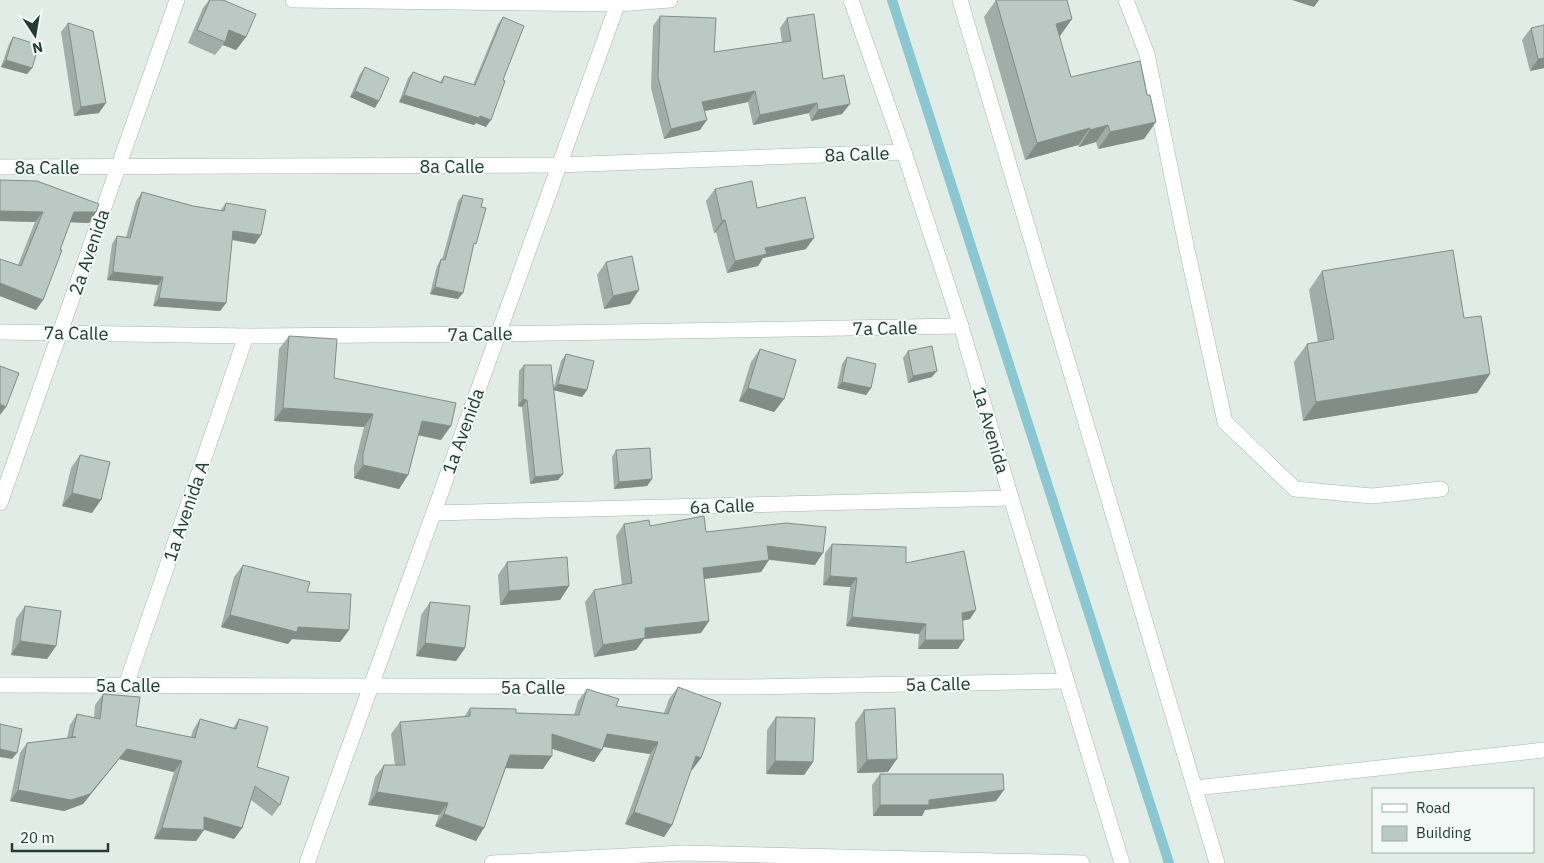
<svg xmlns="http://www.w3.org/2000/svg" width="1544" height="863" font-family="'IBM Plex Sans',sans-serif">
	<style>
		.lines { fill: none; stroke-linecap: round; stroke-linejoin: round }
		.stream { stroke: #8bc7d0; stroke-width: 10 }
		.lane-casing { stroke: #a5b4ae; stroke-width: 16 }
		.street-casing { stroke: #a5b4ae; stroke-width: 16 }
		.lane { stroke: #fff; stroke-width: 15 }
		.street { stroke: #fff; stroke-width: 15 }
		.wall { fill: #a0ada8 }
		.shaded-wall { fill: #828d88 }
		.building { fill: #bac9c3; stroke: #828d88 }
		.labels { text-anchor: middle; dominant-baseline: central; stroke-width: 4; stroke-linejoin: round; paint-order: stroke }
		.street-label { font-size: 18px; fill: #223c35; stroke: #f2f8f5 }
	</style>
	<rect width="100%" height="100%" fill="#e2ece7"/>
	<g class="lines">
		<polyline class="stream" points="892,0 1169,863"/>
		<defs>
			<g id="lane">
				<polyline points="1126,0 1147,54 1186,245 1225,422 1295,489 1372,496 1441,489"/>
				<polyline points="1195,788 1544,750"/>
			</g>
			<g id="street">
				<polyline points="293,0 618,4 670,0"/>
				<polyline points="851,0 904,152 961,326 1011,498 1122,863"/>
				<polyline points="960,0 1217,863"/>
				<polyline points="0,167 559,165 904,152"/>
				<polyline points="0,332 246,336 498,334 961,326"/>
				<polyline points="0,503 177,0"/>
				<polyline points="434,513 1011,498"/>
				<polyline points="0,685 744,687 1066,681"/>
				<polyline points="126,685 246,336"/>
				<polyline points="307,863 619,0"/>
				<polyline points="492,863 682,853 1082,863"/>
			</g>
		</defs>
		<use href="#lane" class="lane-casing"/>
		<use href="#street" class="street-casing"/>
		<use href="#lane" class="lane"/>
		<use href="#street" class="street"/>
	</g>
	<g class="wall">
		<polygon points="209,0 223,0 246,37 236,50 223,45 215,55 188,43 203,8"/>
		<polygon points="996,0 1072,19 1059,36 1071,77 1144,139 1098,149 1096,142 1079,147 1078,145 1025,160 984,17"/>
		<polygon points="660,16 714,52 782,42 780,28 787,18 823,79 842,114 811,121 809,113 753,125 748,102 705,111 700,130 664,139 651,88 653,26"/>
		<polygon points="503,17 503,80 486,127 476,123 474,125 399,102 408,78 413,72 440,82 444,76 473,85 498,24"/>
		<polygon points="68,23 99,113 74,116 61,32"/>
		<polygon points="1531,28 1544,68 1530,71 1522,40"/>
		<polygon points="13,37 32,68 27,74 1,67 9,44"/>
		<polygon points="365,67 375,108 350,97 360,74"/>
		<polygon points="0,180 96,212 89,223 70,222 60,250 43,300 36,310 0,296 0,259 18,265 35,222 0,221"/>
		<polygon points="715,189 757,208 806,249 763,258 758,266 727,273 716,232 714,233 706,201"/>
		<polygon points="142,192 193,206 220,211 226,203 255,244 232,240 226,303 220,311 153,306 158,285 107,280 112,244 117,236 126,237 136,201"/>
		<polygon points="463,195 472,249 458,299 430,294 437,266 441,259 442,260 458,201"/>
		<polygon points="606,262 630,304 604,309 597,275"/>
		<polygon points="1322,271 1464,318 1490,374 1477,393 1303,421 1294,362 1307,344 1318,342 1309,290"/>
		<polygon points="289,336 334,378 441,440 418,435 408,475 399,489 354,478 354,467 364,427 274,421 279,349"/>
		<polygon points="760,349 784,399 774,412 739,401 751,362"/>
		<polygon points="908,351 932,377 908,383 903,358"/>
		<polygon points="566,354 587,390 582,397 553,390 563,474 558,480 530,484 522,407 518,406 519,371 524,365 553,390 561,361"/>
		<polygon points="847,357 871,388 866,395 837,388 842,364"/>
		<polygon points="616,450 652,479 647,486 614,489 612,457"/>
		<polygon points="80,455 92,513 62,506 71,468"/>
		<polygon points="624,524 706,532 815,565 769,560 761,572 704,579 709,621 701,633 644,639 636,650 594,657 585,602 594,590 622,585 616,536"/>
		<polygon points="832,544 906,563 970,619 962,621 958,649 918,649 919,634 846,626 850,587 823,585 825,553"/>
		<polygon points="507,562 569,586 560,600 500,605 498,575"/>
		<polygon points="243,565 307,592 349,630 340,642 292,639 288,644 221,627 234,577"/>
		<polygon points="430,602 465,648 456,661 416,656 421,615"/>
		<polygon points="25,606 56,646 47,659 11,655 16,619"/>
		<polygon points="678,687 701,758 692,770 691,770 672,825 664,837 625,824 650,754 603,747 594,762 552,749 543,769 506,768 476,841 435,826 439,815 368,805 375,777 384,765 395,765 391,734 400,722 464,717 470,708 516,713 574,715 578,701 587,689 616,706 664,713 669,699"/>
		<polygon points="103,694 136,726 191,737 193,730 200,719 233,728 239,719 257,767 280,805 272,816 251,800 242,828 234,839 204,830 196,841 154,839 174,772 119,759 83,804 64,811 10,801 20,753 27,743 67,738 70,725 77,714 94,718 95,705"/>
		<polygon points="864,710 888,772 857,773 855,723"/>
		<polygon points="776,717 813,762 804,775 766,774 767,730"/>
		<polygon points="880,774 996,801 925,810 922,816 873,816 872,785"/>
	</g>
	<g class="shaded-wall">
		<polygon points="1292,0 1319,0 1314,7"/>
		<polygon points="1072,19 1060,36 1044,41 1056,24"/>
		<polygon points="229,30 246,37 236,50 223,45"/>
		<polygon points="1544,58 1544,68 1530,71 1538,59"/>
		<polygon points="6,60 32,68 27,74 1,67"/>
		<polygon points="355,91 379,101 375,108 350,97"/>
		<polygon points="755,91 748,102 695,113 702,102"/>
		<polygon points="404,95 480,116 491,120 486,127 476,123 474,125 399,102"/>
		<polygon points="106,103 99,113 74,116 81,107"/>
		<polygon points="817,103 809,113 753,125 760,115"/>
		<polygon points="850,104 842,114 811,121 818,110"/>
		<polygon points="707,120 700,130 664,139 671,129"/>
		<polygon points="1156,122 1144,139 1098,149 1110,132"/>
		<polygon points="1108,125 1096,142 1079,147 1090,130"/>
		<polygon points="1090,128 1078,145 1025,160 1037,143"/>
		<polygon points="0,211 43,212 35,222 0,221"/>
		<polygon points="74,212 96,212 89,223 66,222"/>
		<polygon points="725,220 716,232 714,233 722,221"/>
		<polygon points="233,231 261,235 255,244 227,239"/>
		<polygon points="814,238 806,249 763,258 758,266 727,273 735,261 765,248"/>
		<polygon points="113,272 163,277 158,285 107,280"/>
		<polygon points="0,283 43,300 36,310 0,296"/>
		<polygon points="435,287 463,293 458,299 430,294"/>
		<polygon points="639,290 630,304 604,309 613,296"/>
		<polygon points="159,298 226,303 220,311 153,306"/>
		<polygon points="937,371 932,377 908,383 913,376"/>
		<polygon points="1490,374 1477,393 1303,421 1316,402"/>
		<polygon points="842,382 871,388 866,395 837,388"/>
		<polygon points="558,384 587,390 582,397 553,390"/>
		<polygon points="748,388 784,399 774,412 739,401"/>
		<polygon points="523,399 527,400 522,407 518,406"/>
		<polygon points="0,404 6,407 0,415"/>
		<polygon points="283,408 373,414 364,427 274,421"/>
		<polygon points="422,421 451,426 441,440 412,434"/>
		<polygon points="363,465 408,475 399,489 354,478"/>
		<polygon points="563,474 558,480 530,484 535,477"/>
		<polygon points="652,479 647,486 614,489 619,482"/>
		<polygon points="72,493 101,500 92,513 62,506"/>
		<polygon points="767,546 823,553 815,565 758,558"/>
		<polygon points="769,560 761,572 695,580 703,568"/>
		<polygon points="830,576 857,578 850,587 823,585"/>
		<polygon points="569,586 560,600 500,605 509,591"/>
		<polygon points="976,610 970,619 955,622 962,613"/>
		<polygon points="230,615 349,630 340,642 292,639 288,644 221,627"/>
		<polygon points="852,617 926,624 919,634 846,626"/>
		<polygon points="709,621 701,633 644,639 636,650 594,657 603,645 645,628"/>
		<polygon points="925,640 964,640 958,649 918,649"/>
		<polygon points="20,641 56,646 47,659 11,655"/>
		<polygon points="425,643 465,648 456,661 416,656"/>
		<polygon points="552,734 602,750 594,762 544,746"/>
		<polygon points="607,734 658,742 650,754 599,746"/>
		<polygon points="0,749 17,753 12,759 0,757"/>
		<polygon points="127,749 182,761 174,772 119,759 83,804 64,811 10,801 18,790"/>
		<polygon points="510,755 552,756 543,769 502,768"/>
		<polygon points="696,756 701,758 692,770 687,768"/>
		<polygon points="897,759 888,772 857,773 867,760"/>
		<polygon points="775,761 813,762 804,775 766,774"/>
		<polygon points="1004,790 996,801 925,810 922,816 873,816 880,805 929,800"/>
		<polygon points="377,792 448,803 439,815 368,805"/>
		<polygon points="634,812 672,825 664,837 625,824"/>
		<polygon points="444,814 484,828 476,841 435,826"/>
		<polygon points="204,817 242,828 234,839 197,827"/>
		<polygon points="162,828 204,830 196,841 154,839"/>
	</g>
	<g class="building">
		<polygon points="210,0 223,0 256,14 246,37 229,30 225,42 197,30"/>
		<polygon points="996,0 1067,0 1072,19 1056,24 1071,77 1140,61 1147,95 1150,95 1156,122 1110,132 1108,125 1090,130 1090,128 1037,143"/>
		<polygon points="814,14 823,79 844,75 850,104 818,110 817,103 760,115 755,91 702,102 707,120 671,129 658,77 660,16 716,18 714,52 791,41 787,18"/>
		<polygon points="503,17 524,26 503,80 505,81 491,120 480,116 479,118 404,95 413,72 442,83 444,76 475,85"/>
		<polygon points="68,23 93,31 106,103 81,107"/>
		<polygon points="1544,25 1544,58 1538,59 1531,28"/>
		<polygon points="13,37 39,45 32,68 6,60"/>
		<polygon points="365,67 389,78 379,101 355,91"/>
		<polygon points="0,180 37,181 99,204 96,212 74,212 60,250 62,250 43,300 0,283 0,259 21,266 43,212 0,211"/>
		<polygon points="752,181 757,208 805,197 814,238 765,248 767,254 735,261 725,220 722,221 715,189"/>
		<polygon points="142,192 193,206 224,211 226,203 266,210 261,235 233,231 226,303 159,298 163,277 113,272 117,236 130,238"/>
		<polygon points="463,195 483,199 481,207 486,208 476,244 474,243 463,293 435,287 441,259 445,260"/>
		<polygon points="1453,250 1464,318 1481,316 1490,374 1316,402 1307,344 1334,339 1322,271"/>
		<polygon points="632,256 639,290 613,296 606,262"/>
		<polygon points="289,336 337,339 334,378 456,403 451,426 422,421 408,475 363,465 363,454 373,414 283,408"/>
		<polygon points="932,346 937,371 913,376 908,351"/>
		<polygon points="760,349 796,360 784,399 748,388"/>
		<polygon points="566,354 594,361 587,390 558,384"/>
		<polygon points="847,357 876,364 871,388 842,382"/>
		<polygon points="524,365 551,365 563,474 535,477 527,400 523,399"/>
		<polygon points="0,366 19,373 6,407 0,404"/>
		<polygon points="650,448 652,479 619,482 616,450"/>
		<polygon points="80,455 110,462 101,500 72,493"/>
		<polygon points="704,516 706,532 786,523 826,527 823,553 767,546 769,560 703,568 709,621 645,628 645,638 603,645 594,590 632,583 624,524 649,520 650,526"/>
		<polygon points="832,544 906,547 906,563 964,551 976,610 962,613 964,640 925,640 926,624 852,617 857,578 830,576"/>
		<polygon points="567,557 569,586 509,591 507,562"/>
		<polygon points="243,565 310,582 307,592 351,594 349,630 298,627 297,632 230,615"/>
		<polygon points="430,602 470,606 465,648 425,643"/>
		<polygon points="25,606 61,611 56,646 20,641"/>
		<polygon points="678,687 721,703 701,758 696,756 672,825 634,812 658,742 607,734 602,750 552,734 552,756 510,755 484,828 444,814 448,803 377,792 384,765 405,765 400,722 470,716 470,708 516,709 516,713 579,715 587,689 619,699 616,706 668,714"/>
		<polygon points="103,694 140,697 136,726 195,738 200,719 236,729 239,719 268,727 257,767 289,777 280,805 255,786 242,828 204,817 204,830 162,828 182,761 127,749 90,794 71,800 18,790 27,743 76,737 72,737 77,714 100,719"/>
		<polygon points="895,708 897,759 867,760 864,710"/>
		<polygon points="776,717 815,718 813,762 775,761"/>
		<polygon points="0,724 22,729 17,753 0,749"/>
		<polygon points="880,774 1003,774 1004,790 929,800 929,805 880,805"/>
	</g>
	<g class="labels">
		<g class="street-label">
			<text transform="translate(857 154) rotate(-2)">8a Calle</text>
			<text x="452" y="166">8a Calle</text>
			<text x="47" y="167">8a Calle</text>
			<text transform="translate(89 252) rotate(-71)">2a Avenida</text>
			<text transform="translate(885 328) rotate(-1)">7a Calle</text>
			<text transform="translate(76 333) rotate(1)">7a Calle</text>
			<text transform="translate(480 334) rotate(-1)">7a Calle</text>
			<text transform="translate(991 430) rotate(74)">1a Avenida</text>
			<text transform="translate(463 431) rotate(-70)">1a Avenida</text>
			<text transform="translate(722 506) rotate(-2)">6a Calle</text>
			<text transform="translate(186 511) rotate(-71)">1a Avenida A</text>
			<text transform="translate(938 684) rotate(-1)">5a Calle</text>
			<text x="128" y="685">5a Calle</text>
			<text x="533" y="687">5a Calle</text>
		</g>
	</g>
	<rect x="1372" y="788" width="162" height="65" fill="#f2f8f5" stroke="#9fada8"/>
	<rect x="1382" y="804" width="25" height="8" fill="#ffffff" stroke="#9fada8"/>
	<text x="1416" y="813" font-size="15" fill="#223c35">Road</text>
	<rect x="1382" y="826" width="25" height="15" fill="#bac9c3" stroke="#9fada8"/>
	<text x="1416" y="838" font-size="15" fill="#223c35">Building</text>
	<g transform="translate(35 35) rotate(168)" stroke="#f2f8f5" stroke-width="4" paint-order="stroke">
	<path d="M0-4L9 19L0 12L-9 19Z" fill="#223c35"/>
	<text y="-8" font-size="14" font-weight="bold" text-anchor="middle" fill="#223c35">N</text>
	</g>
	<path d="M12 843v8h96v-8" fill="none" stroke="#223c35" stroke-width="2.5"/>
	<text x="20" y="843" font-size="15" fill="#223c35" stroke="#f2f8f5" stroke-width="4" paint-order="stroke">20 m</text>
</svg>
